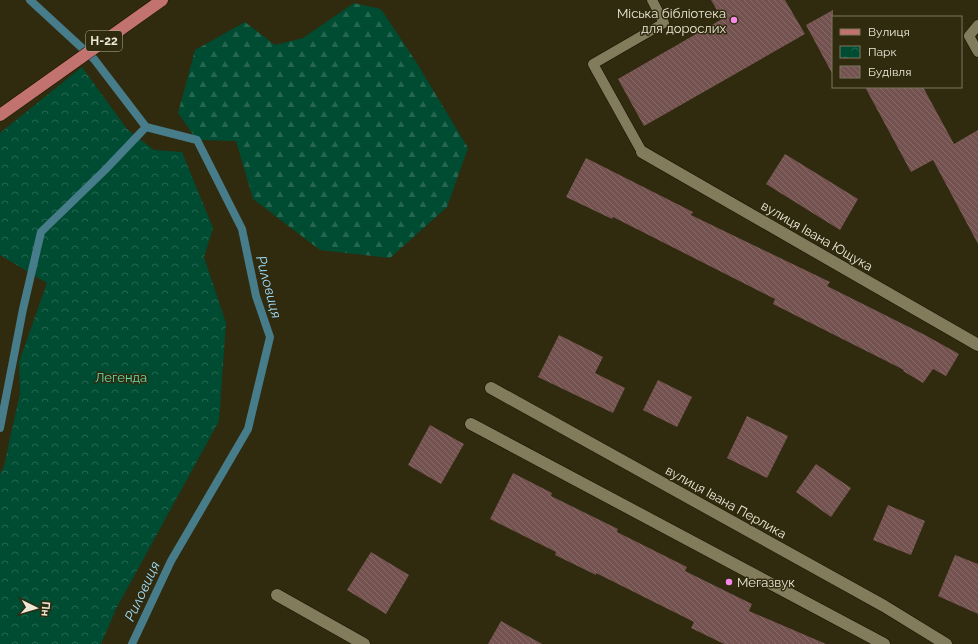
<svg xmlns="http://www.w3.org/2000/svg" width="978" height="644" font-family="Raleway,sans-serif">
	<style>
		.forest { fill: url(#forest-firs) }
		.park { fill: url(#park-crowns) }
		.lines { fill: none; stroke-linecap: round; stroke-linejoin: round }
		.stream { stroke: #477c8a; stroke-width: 8 }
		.building { fill: url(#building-back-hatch) }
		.service-casing { stroke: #181300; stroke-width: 11 }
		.minor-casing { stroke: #181300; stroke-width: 13 }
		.primary-casing { stroke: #181300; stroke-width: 13 }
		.service { stroke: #827b5c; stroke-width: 10 }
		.minor { stroke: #827b5c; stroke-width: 12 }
		.primary { stroke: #c27370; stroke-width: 12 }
		.poi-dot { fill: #f888ea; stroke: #302a0e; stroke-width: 1.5 }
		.labels { text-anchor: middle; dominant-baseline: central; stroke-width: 3; stroke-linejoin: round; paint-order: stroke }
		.shield { fill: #302a0e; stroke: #b3af9b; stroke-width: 1 }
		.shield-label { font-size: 12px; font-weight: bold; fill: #ebe8d7 }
		.poi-label { font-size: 13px; fill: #ebe8d7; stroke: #302a0e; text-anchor: end }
		.street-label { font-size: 13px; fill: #ebe8d7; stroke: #302a0e }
		.park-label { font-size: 13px; fill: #66daa9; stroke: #302a0e }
		.water-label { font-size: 14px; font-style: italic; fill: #9edefc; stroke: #302a0e }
	</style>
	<defs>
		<pattern id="forest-firs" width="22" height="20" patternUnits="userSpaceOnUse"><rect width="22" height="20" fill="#004c33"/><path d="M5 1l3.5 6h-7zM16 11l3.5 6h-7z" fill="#256650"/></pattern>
		<pattern id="park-crowns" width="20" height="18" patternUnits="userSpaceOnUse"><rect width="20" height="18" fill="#004c33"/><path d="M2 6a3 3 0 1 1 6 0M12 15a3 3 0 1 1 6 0" fill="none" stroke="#256650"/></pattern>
		<pattern id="building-back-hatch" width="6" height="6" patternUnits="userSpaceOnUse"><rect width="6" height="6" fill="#73524f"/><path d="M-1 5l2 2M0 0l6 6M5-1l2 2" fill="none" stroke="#876b68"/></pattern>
	</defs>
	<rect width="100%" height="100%" fill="#302a0e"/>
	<polygon class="forest" points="354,3 381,9 418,65 468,148 447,207 390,258 320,250 253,199 236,141 197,140 178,113 195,50 245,22 275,45 303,38"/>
	<polygon class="park" points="82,67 127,129 154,150 182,152 213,228 204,257 226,323 219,421 116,609 101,644 0,644 0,474 4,466 20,393 19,362 47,283 0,255 0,133"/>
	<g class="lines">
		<g class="stream">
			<polyline points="30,0 94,59 146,127 197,140 242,229 256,296 270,337 248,429 171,561 132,644"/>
			<polyline points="0,428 23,309 41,232 105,170 146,127"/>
		</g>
	</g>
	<g class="building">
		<polygon points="711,0 785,0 805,34 644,126 618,79 722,19"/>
		<polygon points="833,10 833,75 806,25"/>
		<polygon points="865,87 923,87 954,144 978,130 978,244 933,160 911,172"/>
		<polygon points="785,154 858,199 840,230 766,184"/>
		<polygon points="586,158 693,212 691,215 830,282 827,286 925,335 959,354 946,376 933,369 923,383 903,371 904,370 773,304 775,299 613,217 612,219 566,197"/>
		<polygon points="559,335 603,357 595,373 625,388 613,413 538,377"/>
		<polygon points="658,380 692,397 677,427 643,410"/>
		<polygon points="747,416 788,436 767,478 727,458"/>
		<polygon points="430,425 464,444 441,484 408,465"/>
		<polygon points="816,464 851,488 831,517 796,492"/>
		<polygon points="513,473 552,493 551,496 618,529 617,532 687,567 685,571 752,604 749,611 826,644 724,644 691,628 694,622 596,573 596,575 555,555 556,552 490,519"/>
		<polygon points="888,505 925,521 911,555 873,540"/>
		<polygon points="371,552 409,575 386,614 347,590"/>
		<polygon points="955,555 978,564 978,614 938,596"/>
		<polygon points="501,621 542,644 488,644"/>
	</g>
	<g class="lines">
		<defs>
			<g id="service">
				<polyline points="978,25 969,36 978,52"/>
				<polyline points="642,152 593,64 664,23 652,0"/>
			</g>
			<g id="minor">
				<polyline points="642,152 978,345"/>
				<polyline points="491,388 884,606 946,644"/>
				<polyline points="471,424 884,644"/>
				<polyline points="277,595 364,644"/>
			</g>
			<polyline id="primary" points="0,115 162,0"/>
		</defs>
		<use href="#service" class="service-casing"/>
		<use href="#minor" class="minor-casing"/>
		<use href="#primary" class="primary-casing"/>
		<use href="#service" class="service"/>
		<use href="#minor" class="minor"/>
		<use href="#primary" class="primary"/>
	</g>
	<g class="poi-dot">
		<circle cx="734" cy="20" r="4"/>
		<circle cx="729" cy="582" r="4"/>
	</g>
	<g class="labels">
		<rect class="shield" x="86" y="31" width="36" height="20" rx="3"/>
		<g class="shield-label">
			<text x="104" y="41">Н-22</text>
		</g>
		<g class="poi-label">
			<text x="726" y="13">Міська бібліотека<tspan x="726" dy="15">для дорослих</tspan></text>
			<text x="737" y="582" text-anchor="start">Мегазвук</text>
		</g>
		<g class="street-label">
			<text transform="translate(817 236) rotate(30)">вулиця Івана Ющука</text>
			<text transform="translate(726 502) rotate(29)">вулиця Івана Перлика</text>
		</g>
		<g class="park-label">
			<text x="121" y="377">Легенда</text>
		</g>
		<g class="water-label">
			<text transform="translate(269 287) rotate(75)">Риловиця</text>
			<text transform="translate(142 591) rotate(-65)">Риловиця</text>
		</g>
	</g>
	<rect x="832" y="16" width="130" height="72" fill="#302a0e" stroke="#7b765e"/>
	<rect x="840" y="29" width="20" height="6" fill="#c27370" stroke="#7b765e"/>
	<text x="868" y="36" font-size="12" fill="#ebe8d7">Вулиця</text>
	<rect x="840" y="46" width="20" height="12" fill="url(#park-crowns)" stroke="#7b765e"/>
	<text x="868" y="56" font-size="12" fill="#ebe8d7">Парк</text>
	<rect x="840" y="66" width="20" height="12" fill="url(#building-back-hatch)" stroke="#7b765e"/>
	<text x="868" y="76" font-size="12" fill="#ebe8d7">Будівля</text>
	<g transform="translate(36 608) rotate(95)" stroke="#302a0e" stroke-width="3" paint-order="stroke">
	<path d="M0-3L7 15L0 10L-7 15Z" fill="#ebe8d7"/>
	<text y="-6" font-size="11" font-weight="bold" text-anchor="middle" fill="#ebe8d7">Пн</text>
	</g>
</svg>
